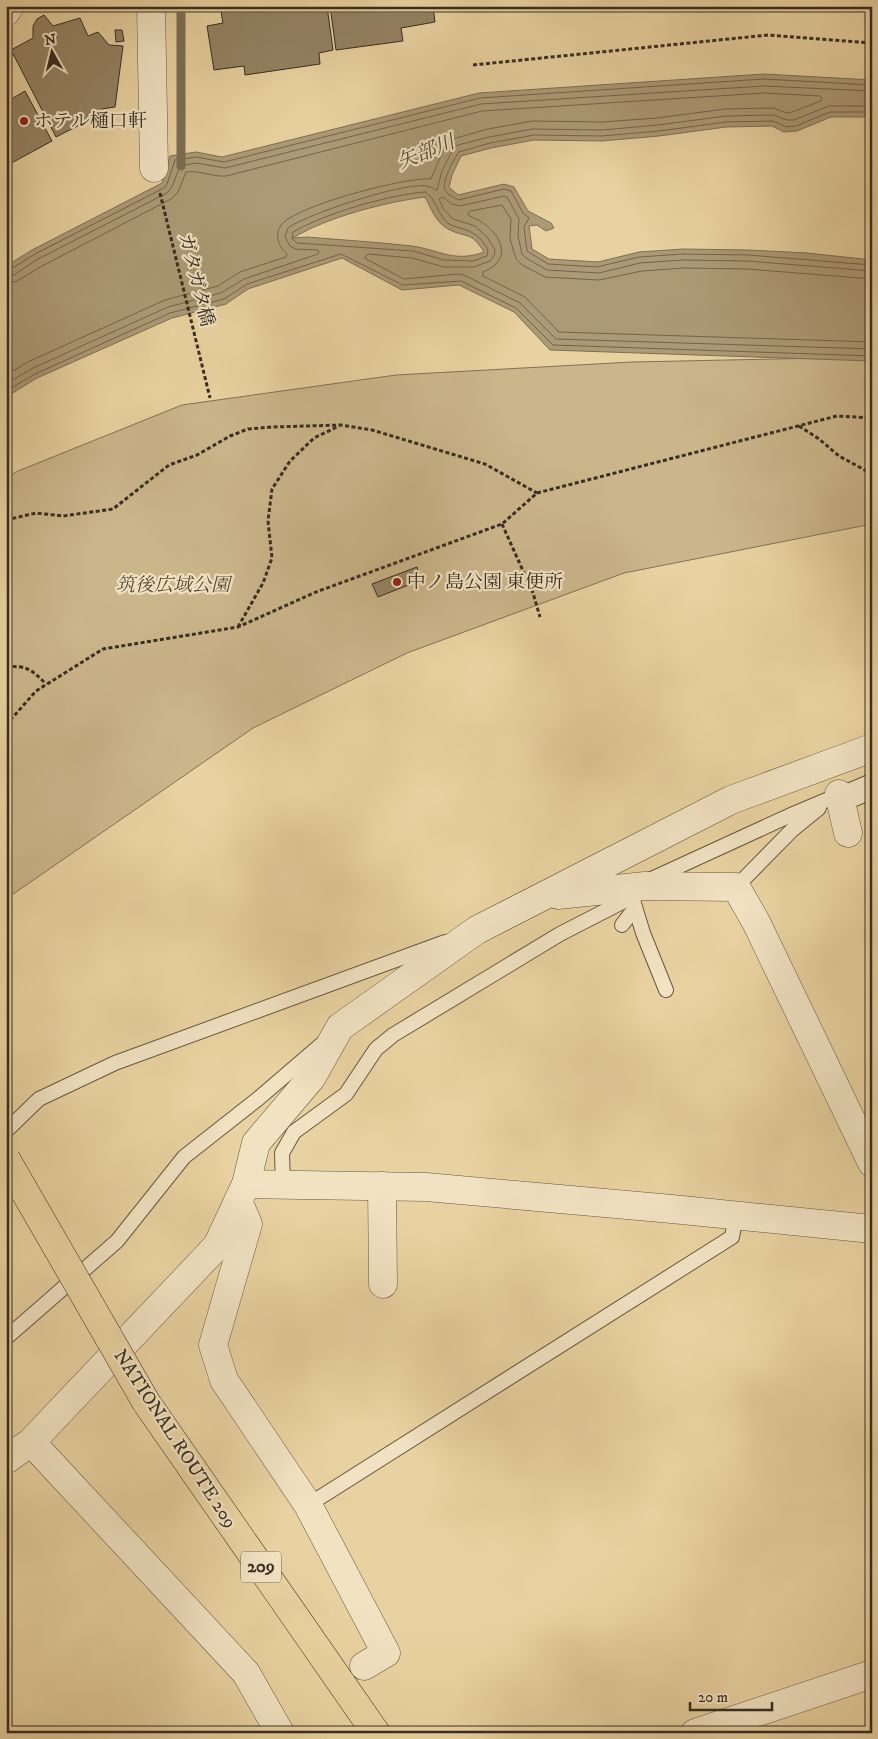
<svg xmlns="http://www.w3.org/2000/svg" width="878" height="1739" font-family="'IM FELL DW Pica','Noto Serif JP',serif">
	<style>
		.green { fill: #cbb68b; stroke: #817256 }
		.water { fill: #ac9a76; stroke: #7d6f54; fill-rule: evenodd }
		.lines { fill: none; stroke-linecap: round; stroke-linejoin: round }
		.shore { stroke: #72644c; stroke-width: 1 }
		.stream { stroke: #7d6f54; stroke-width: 9 }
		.building { fill: #948364; stroke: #372e22 }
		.lane-casing { stroke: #645742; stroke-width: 16 }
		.street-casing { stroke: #645742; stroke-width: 29 }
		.highway-casing { stroke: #372e22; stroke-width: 29 }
		.path { stroke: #372e22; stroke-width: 3; stroke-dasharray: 4 2.5; stroke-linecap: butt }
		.lane { stroke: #f1e2c2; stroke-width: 14 }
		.street { stroke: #f1e2c2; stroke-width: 28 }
		.highway { stroke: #e9d2a1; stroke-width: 28 }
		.highway-bridge-casing { stroke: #372e22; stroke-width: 29; stroke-linecap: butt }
		.highway-bridge { stroke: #e9d2a1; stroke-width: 28 }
		.poi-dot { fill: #8f2418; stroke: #f1e2c2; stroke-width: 2 }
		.labels { text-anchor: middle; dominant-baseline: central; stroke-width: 4.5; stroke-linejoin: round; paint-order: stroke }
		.shield { fill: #f1e2c2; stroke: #6f6452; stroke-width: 1 }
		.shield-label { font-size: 18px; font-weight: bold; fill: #372e22 }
		.poi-label { font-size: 19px; fill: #372e22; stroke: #f1e2c2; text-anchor: start }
		.street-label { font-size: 19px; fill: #372e22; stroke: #f1e2c2 }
		.park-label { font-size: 19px; font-style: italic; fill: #554937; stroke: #f1e2c2 }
		.water-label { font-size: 20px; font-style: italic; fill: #544937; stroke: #f1e2c2 }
	</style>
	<rect width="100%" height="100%" fill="#e9d2a1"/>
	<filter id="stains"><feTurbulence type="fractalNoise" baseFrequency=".004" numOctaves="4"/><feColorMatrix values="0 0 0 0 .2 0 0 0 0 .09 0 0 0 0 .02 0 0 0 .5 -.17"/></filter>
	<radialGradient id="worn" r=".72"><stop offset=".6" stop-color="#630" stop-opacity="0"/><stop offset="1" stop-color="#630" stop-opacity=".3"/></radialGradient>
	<polygon class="green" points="872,357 872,524 624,573 407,653 253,728 6,899 6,478 18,471 182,405 396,375 632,362"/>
	<path class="water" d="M764 74 872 80V117H831L797 131 784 132 772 126 726 127 659 136 602 141 534 140 491 148 461 156 452 175 449 187 458 195 504 184 514 187 528 211 551 223 554 228 546 231 537 225 529 226 532 249 549 259 598 262 639 252 683 249 748 250 807 253 872 260V361L550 350 514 312 459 285 402 290 342 258 248 289 226 304 172 318 37 378 6 397V266L32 250 162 183 170 156 196 152 222 157 479 93ZM425 197C431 208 436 223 448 229 467 239 470 230 484 252 454 263 440 250 412 246 377 242 342 240 307 237L293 238C327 217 386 202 425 197Z"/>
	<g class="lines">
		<g class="shore">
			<path d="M872 112H830L796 126 786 127 773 121 726 122 659 131 602 136 534 135 490 143 459 152C454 158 441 183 445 190 447 194 454 198 458 200L504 189 511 191 523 213 529 218 524 227 527 251 548 264 597 267 639 257 683 254 748 255 872 265"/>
			<path d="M425 192C436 198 438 216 449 224 452 226 457 227 460 228 474 232 481 237 488 250L487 256 473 261 444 260 413 251 297 243 292 239 293 232C326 213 388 195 425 192Z"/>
			<polyline points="6,270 11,269 35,254 164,188 167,184 175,160 196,157 224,162 480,98 764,79 872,85"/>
			<polyline points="872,271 747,261 683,260 640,263 599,273 547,270 526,258 522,254 518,236 519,219 507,197 504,196 460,206 452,204 443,197 439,199 444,210 453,219 475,226 487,237 495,250 494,256 490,261 474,267 444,267 412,258 368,254 365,257 366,259 404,279 458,274 464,275 520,303 556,339 872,349"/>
			<polyline points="6,276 14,275 38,259 167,193 172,187 180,166 196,163 225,168 481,104 764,86 872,91"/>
			<path d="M872 279 747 269 684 268 642 271 599 280 545 277 522 265 516 259 510 239 511 219 502 205 470 211 468 213 469 216C496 225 519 258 483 272V276L525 297 559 332 872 342"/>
			<path d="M6 284 17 281 42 266 171 199 178 192 186 172C200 170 212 177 226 176L482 111 764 93 820 96 822 98 821 101 792 112 787 113 773 108 725 109 657 118 602 122 532 121 488 129 456 138 449 142 444 149 431 179C405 177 299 205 282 224 274 234 278 246 287 254L286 257 240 272 218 286 165 300 30 361 6 375"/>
			<path d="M6 384 33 368 168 307 221 293 244 279 318 254 319 252 318 250 296 249 290 246 285 237 288 228C307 214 404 182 426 186 430 186 433 189 437 190L442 171 453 149 458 145 489 137 533 129 602 130 658 125 726 116 773 115 787 120H794L829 106H872"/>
			<polyline points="6,391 35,374 170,313 224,299 247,284 341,254 403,285 461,281 516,308 553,345 872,356"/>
		</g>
		<polyline class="stream" points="181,166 181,6"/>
	</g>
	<g class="building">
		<polygon points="220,6 327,6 333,50 319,53 320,64 245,75 244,66 214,70 207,26 223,23"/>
		<polygon points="330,6 433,6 435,22 401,28 403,41 336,50"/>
		<polygon points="44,15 53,26 80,18 88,36 98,32 109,45 123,46 115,107 102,109 101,114 56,137 11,50 33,38 33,26 37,19"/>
		<polygon points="115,30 122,30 124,41 116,42"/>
		<polygon points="25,91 52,141 6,166 6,98 8,101"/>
		<polygon points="417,567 421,580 378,597 372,584"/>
	</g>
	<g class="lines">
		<defs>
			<g id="lane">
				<polyline points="842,804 872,792"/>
				<polyline points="736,887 792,830 819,808"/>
				<polyline points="622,925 635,908"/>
				<polyline points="666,990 643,933 632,897 634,887 791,815 872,781"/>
				<polyline points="6,1131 39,1099 115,1063 445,942"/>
				<polyline points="283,1185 282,1153 294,1132 346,1094 376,1049 393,1035 560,934 632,897"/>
				<polyline points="6,1338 117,1241 184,1157 259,1098 323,1043"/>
				<polyline points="308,1505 732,1237 736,1215"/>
			</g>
			<g id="street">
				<polyline points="151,6 154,168"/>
				<polyline points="6,12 10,6"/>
				<polyline points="839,794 848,833"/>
				<polyline points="558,895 645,886 736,887 756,922 872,1163"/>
				<polyline points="246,1184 426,1187 672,1209 872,1229"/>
				<polyline points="382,1186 383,1284"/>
				<polyline points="238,1201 248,1224 213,1345 224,1380 308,1505 386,1653 364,1666"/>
				<polyline points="31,1442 246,1673 280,1733"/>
				<polyline points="6,1460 31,1442 217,1246 246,1184 256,1143 312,1077 340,1027 477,930 731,800 872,748"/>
				<polyline points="695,1733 872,1674"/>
			</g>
			<polyline id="highway" points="146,1402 376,1733"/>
		</defs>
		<use href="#lane" class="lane-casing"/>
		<use href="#street" class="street-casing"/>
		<use href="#highway" class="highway-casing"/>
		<g class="path">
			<polyline points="473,65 768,35 872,43"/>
			<polyline points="160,193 210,398"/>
			<polyline points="799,426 819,439 839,456 872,474"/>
			<polyline points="6,520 36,513 63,516 113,509 169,465 197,455 230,436 248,429 272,427 341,425 372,430 485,464 537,493"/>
			<polyline points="502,524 533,593 540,617"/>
			<polyline points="238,627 263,583 272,558 268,521 272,489 290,461 314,438 339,426"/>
			<path d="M6 667C27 665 32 670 46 684"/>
			<polyline points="6,725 36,691 103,649 238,627 316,592 502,524 537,493 837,416 872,418"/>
		</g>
		<use href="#lane" class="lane"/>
		<use href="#street" class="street"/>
		<use href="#highway" class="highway"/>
		<defs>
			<polyline id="highway-bridge" points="6,1159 146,1402"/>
		</defs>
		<use href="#highway-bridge" class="highway-bridge-casing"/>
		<use href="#highway-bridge" class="highway-bridge"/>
	</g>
	<g class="poi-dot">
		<circle cx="24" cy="121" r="5"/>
		<circle cx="397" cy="582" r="5"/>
	</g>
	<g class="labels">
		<rect class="shield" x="241" y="1551.5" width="40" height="31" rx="4"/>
		<g class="shield-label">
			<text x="261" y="1567">209</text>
		</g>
		<g class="poi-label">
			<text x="34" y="121">ホテル樋口軒</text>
			<text x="407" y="582">中ノ島公園 東便所</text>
		</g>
		<g class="street-label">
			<text transform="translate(196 280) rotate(76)">ガタガタ橋</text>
			<text transform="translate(175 1439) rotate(57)">NATIONAL ROUTE 209</text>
		</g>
		<g class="park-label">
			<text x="173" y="585">筑後広域公園</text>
		</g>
		<g class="water-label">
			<text transform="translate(426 153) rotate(-22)">矢部川</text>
		</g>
	</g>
	<rect width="878" height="1739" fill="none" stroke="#e9d2a1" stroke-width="25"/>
	<rect x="8" y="8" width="863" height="1724" fill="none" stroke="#372e22" stroke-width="2.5"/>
	<rect x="12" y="12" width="853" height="1714" fill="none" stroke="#372e22"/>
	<g transform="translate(52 52) rotate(352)" stroke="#f1e2c2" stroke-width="4" paint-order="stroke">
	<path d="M0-4L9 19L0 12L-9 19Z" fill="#372e22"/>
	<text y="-8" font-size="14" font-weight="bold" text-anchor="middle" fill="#372e22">N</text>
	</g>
	<path d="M690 1702v8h82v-8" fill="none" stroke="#372e22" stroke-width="2.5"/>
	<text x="698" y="1702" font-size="15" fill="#372e22" stroke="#f1e2c2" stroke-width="4" paint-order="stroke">20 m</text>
	<rect width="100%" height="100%" filter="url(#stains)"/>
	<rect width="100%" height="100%" fill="url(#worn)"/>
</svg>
